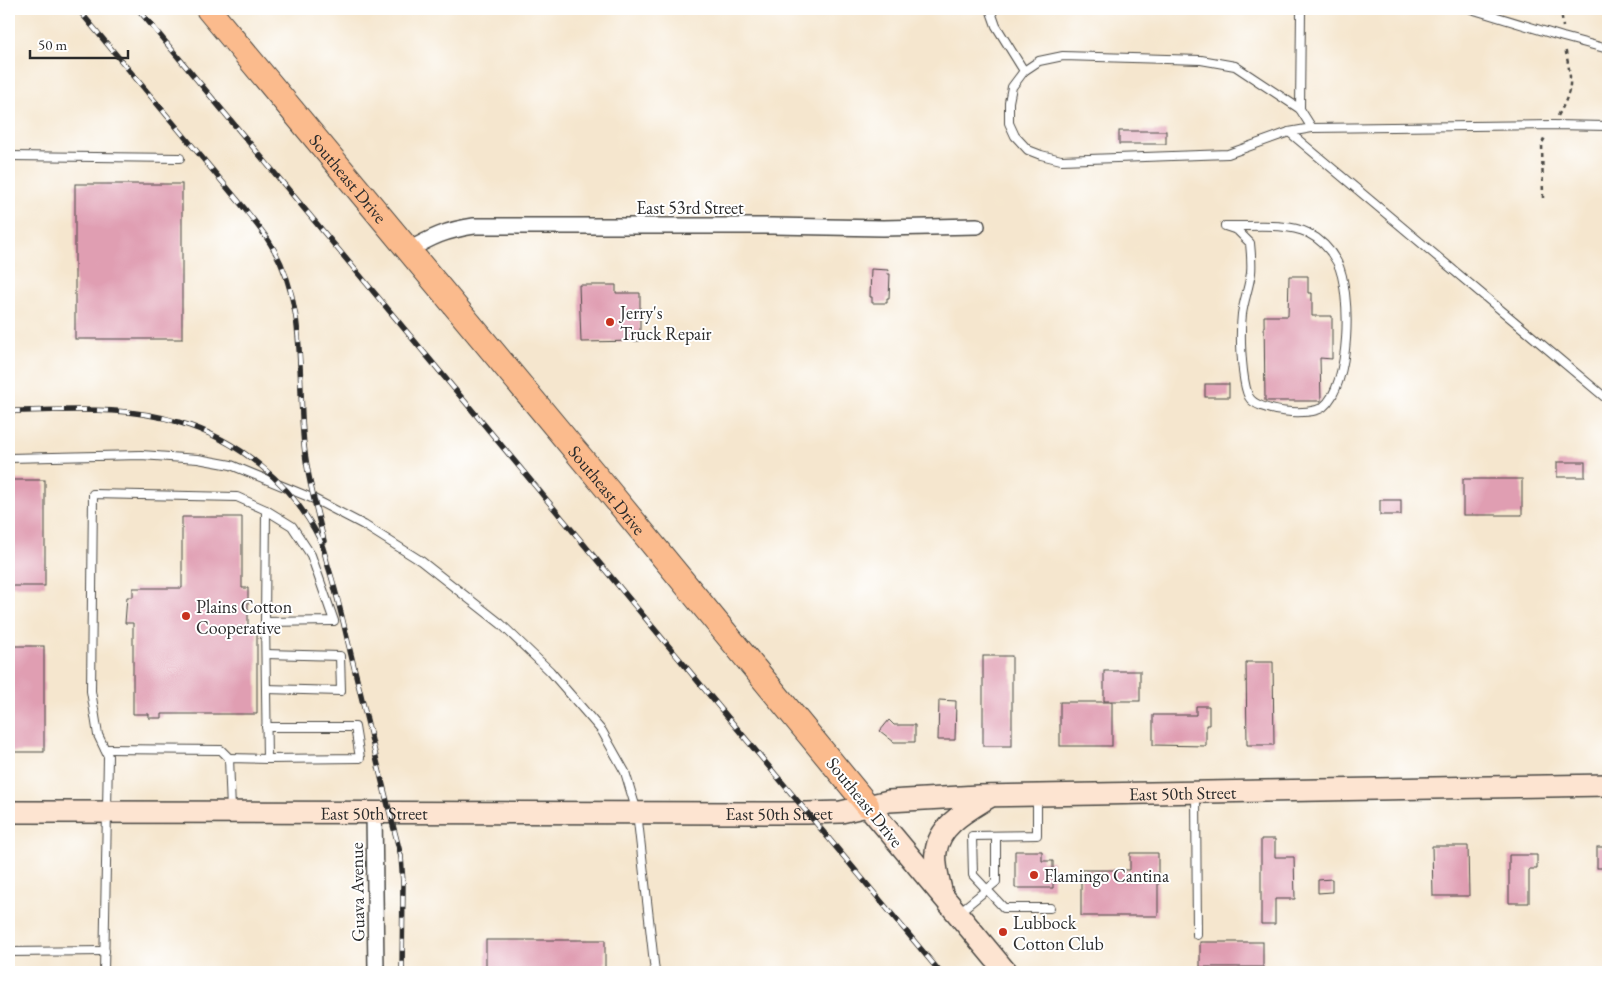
<svg xmlns="http://www.w3.org/2000/svg" width="1617" height="981" font-family="'EB Garamond',serif">
	<style>
		.building { fill: #e09eb2 }
		.lines { fill: none; stroke-linecap: round; stroke-linejoin: round }
		.service-casing { stroke: #494743; stroke-width: 10 }
		.minor-casing { stroke: #494743; stroke-width: 18 }
		.secondary-casing { stroke: #494743; stroke-width: 24 }
		.primary-casing { stroke: #494743; stroke-width: 26 }
		.path { stroke: #494743; stroke-width: 2.5; stroke-dasharray: 4 4; stroke-linecap: butt }
		.service { stroke: #fff; stroke-width: 8 }
		.minor { stroke: #fff; stroke-width: 15 }
		.secondary { stroke: #fde4d1; stroke-width: 21 }
		.primary { stroke: #fbbb8d; stroke-width: 24 }
		.rail-casing { stroke: #2b2b2b; stroke-width: 5.5 }
		.rail { stroke: #fff; stroke-width: 4; stroke-dasharray: 11; stroke-linecap: butt }
		.poi-dot { fill: #c8321e; stroke: #fff; stroke-width: 2 }
		.labels { text-anchor: middle; dominant-baseline: central; stroke-width: 4; stroke-linejoin: round; paint-order: stroke }
		.street-label { font-size: 18px; fill: #2b2b2b; stroke: #fff }
		.poi-label { font-size: 18px; fill: #2b2b2b; stroke: #fff; text-anchor: start }
	</style>
	<rect width="100%" height="100%" fill="#fff"/>
	<filter id="ink" filterUnits="userSpaceOnUse"><feTurbulence type="fractalNoise" baseFrequency=".02" numOctaves="2"/><feDisplacementMap in="SourceGraphic" scale="10" xChannelSelector="R" yChannelSelector="G"/><feConvolveMatrix kernelMatrix="1 2 1 2 8 2 1 2 1" color-interpolation-filters="sRGB"/></filter>
	<filter id="wash" filterUnits="userSpaceOnUse"><feTurbulence type="fractalNoise" baseFrequency=".0096" numOctaves="4" result="noise"/><feDisplacementMap in="SourceGraphic" scale="20" xChannelSelector="R" yChannelSelector="G"/><feGaussianBlur stdDeviation="1.12" result="paint"/><feColorMatrix in="noise" values="0 0 0 0 0 0 0 0 0 0 0 0 0 0 0 0 0 1.4 0 .05"/><feComposite in="paint" operator="in"/></filter>
	<g filter="url(#wash)">
		<rect width="100%" height="100%" fill="#f5e6ce"/>
		<g id="blocks">
			<g class="building">
				<rect x="1119" y="131" width="47" height="13"/>
				<rect x="75" y="184" width="107" height="155"/>
				<polygon points="871,269 888,270 887,274 890,274 889,298 887,298 887,303 872,303 872,297 870,297"/>
				<polygon points="1289,276 1308,276 1308,293 1312,293 1312,316 1332,316 1332,359 1320,358 1321,401 1265,401 1264,316 1288,316"/>
				<polygon points="579,285 616,285 616,293 640,293 640,341 581,342"/>
				<rect x="1205" y="384" width="24" height="13"/>
				<rect x="1557" y="462" width="28" height="15"/>
				<rect x="1463" y="479" width="59" height="36"/>
				<rect x="9" y="480" width="36" height="106"/>
				<rect x="1380" y="500" width="21" height="15"/>
				<polygon points="182,517 242,517 242,588 248,588 248,630 257,630 257,714 162,714 162,718 149,718 149,714 133,714 133,623 125,623 127,597 133,597 133,588 182,588"/>
				<rect x="9" y="646" width="35" height="106"/>
				<rect x="983" y="656" width="29" height="90"/>
				<polygon points="1246,662 1273,662 1274,745 1247,745"/>
				<rect x="1104" y="671" width="36" height="30"/>
				<polygon points="939,700 956,701 955,740 938,740"/>
				<rect x="1060" y="702" width="52" height="44"/>
				<polygon points="1196,706 1209,706 1209,725 1206,725 1206,746 1153,745 1153,715 1196,715"/>
				<polygon points="889,720 894,725 915,725 915,742 894,742 880,731"/>
				<polygon points="1261,839 1275,839 1275,857 1294,857 1295,899 1275,899 1275,924 1261,924"/>
				<polygon points="1432,846 1468,846 1469,896 1433,896"/>
				<rect x="1597" y="847" width="11" height="21"/>
				<polygon points="1015,851 1042,851 1042,861 1053,861 1053,888 1015,888"/>
				<polygon points="1130,853 1158,853 1158,916 1081,916 1081,870 1130,870"/>
				<polygon points="1509,855 1537,855 1537,869 1529,869 1529,903 1509,903"/>
				<polygon points="1332,879 1332,892 1318,893 1318,880"/>
				<rect x="486" y="940" width="119" height="32"/>
				<rect x="1200" y="942" width="63" height="25"/>
			</g>
		</g>
	</g>
	<g filter="url(#ink)">
		<use href="#blocks" fill-opacity="0" stroke="#494743" stroke-width="1"/>
		<g class="lines">
			<defs>
				<g id="service">
					<polyline points="990,9 996,26 1024,71"/>
					<polyline points="1471,9 1563,37 1608,49"/>
					<polyline points="1300,109 1301,9"/>
					<polyline points="1312,128 1300,109 1235,66 1201,60 1063,56 1039,61 1024,71 1012,87 1009,102 1009,123 1015,136 1028,150 1041,155 1061,160 1228,154 1289,132 1312,128 1553,125 1608,126"/>
					<polyline points="1289,132 1608,400"/>
					<polyline points="9,156 180,158"/>
					<path d="M1225 226C1250 227 1285 222 1308 233 1320 239 1330 249 1337 262 1352 291 1351 385 1323 407 1310 417 1257 412 1249 397 1245 389 1244 379 1243 371 1241 353 1240 332 1242 314 1244 300 1249 287 1251 273 1252 263 1251 253 1250 243L1237 230Z"/>
					<polyline points="9,458 141,455 198,459 231,465 314,499 364,525 421,561 501,624 550,671 602,731 625,772 637,812 655,972"/>
					<polyline points="265,622 266,510"/>
					<polyline points="266,654 340,656 341,691 266,689"/>
					<polyline points="266,727 355,727 360,758 267,759"/>
					<polyline points="105,749 221,750 229,758"/>
					<polyline points="1196,793 1197,935"/>
					<polyline points="1037,796 1037,835 972,836 973,875 1004,908 1050,908"/>
					<polyline points="958,913 996,882 996,836"/>
					<polyline points="9,952 105,951"/>
					<polyline points="104,972 108,756 98,735 91,691 93,494 237,497 266,510 292,526 311,555 334,621 265,622 267,759 229,758 231,810"/>
				</g>
				<g id="minor">
					<path d="M407 251C432 237 446 230 474 226H772L883 228 977 226"/>
					<polyline points="374,812 376,972"/>
				</g>
				<g id="secondary">
					<polyline points="867,805 1006,972"/>
					<path id="s1" d="M9 812 807 813 841 812 889 801 978 796 1608 785"/>
					<path d="M942 894C939 881 934 865 936 852 939 824 969 810 991 796"/>
				</g>
				<g id="primary">
					<path id="s2" d="M208 9 603 484 867 805"/>
				</g>
			</defs>
			<use href="#service" class="service-casing"/>
			<use href="#minor" class="minor-casing"/>
			<use href="#secondary" class="secondary-casing"/>
			<use href="#primary" class="primary-casing"/>
			<g class="path">
				<polyline points="1561,9 1563,27"/>
				<path d="M1558 116C1575 85 1571 81 1565 47"/>
				<polyline points="1543,198 1542,143 1546,136"/>
			</g>
			<use href="#service" class="service"/>
			<use href="#minor" class="minor"/>
			<use href="#secondary" class="secondary"/>
			<use href="#primary" class="primary"/>
			<defs>
				<g id="rail">
					<path d="M78 9 245 209C253 220 263 231 270 243 306 300 298 369 303 433 305 469 316 506 324 541"/>
					<polyline points="138,9 940,972"/>
					<path d="M9 411C64 411 124 405 178 422 238 439 292 483 320 540 324 549 326 560 329 569 340 604 347 640 356 675 371 736 385 796 401 856L403 883 402 972"/>
				</g>
			</defs>
			<use href="#rail" class="rail-casing"/>
			<use href="#rail" class="rail"/>
		</g>
	</g>
	<g class="poi-dot">
		<circle cx="610" cy="322" r="5"/>
		<circle cx="186" cy="616" r="5"/>
		<circle cx="1034" cy="875" r="5"/>
		<circle cx="1003" cy="932" r="5"/>
	</g>
	<g class="labels">
		<g class="street-label">
			<text stroke="none"><textPath href="#s2" startOffset="220">Southeast Drive</textPath></text>
			<text x="690" y="207">East 53rd Street</text>
			<text stroke="none"><textPath href="#s2" startOffset="625">Southeast Drive</textPath></text>
			<text stroke="none"><textPath href="#s1" startOffset="1175">East 50th Street</textPath></text>
			<text transform="translate(865 802) rotate(51)">Southeast Drive</text>
			<text stroke="none"><textPath href="#s1" startOffset="365">East 50th Street</textPath></text>
			<text stroke="none"><textPath href="#s1" startOffset="770">East 50th Street</textPath></text>
			<text transform="translate(357 892) rotate(-91)">Guava Avenue</text>
		</g>
		<g class="poi-label">
			<text x="620" y="312">Jerry's<tspan x="620" dy="21">Truck Repair</tspan></text>
			<text x="196" y="606">Plains Cotton<tspan x="196" dy="21">Cooperative</tspan></text>
			<text x="1044" y="875">Flamingo Cantina</text>
			<text x="1013" y="922">Lubbock<tspan x="1013" dy="21">Cotton Club</tspan></text>
		</g>
	</g>
	<rect width="1617" height="981" fill="none" stroke="#fff" stroke-width="30"/>
	<path d="M30 50v8h98v-8" fill="none" stroke="#2b2b2b" stroke-width="2.5"/>
	<text x="38" y="50" font-size="15" fill="#2b2b2b" stroke="#ffffff" stroke-width="4" paint-order="stroke">50 m</text>
</svg>
